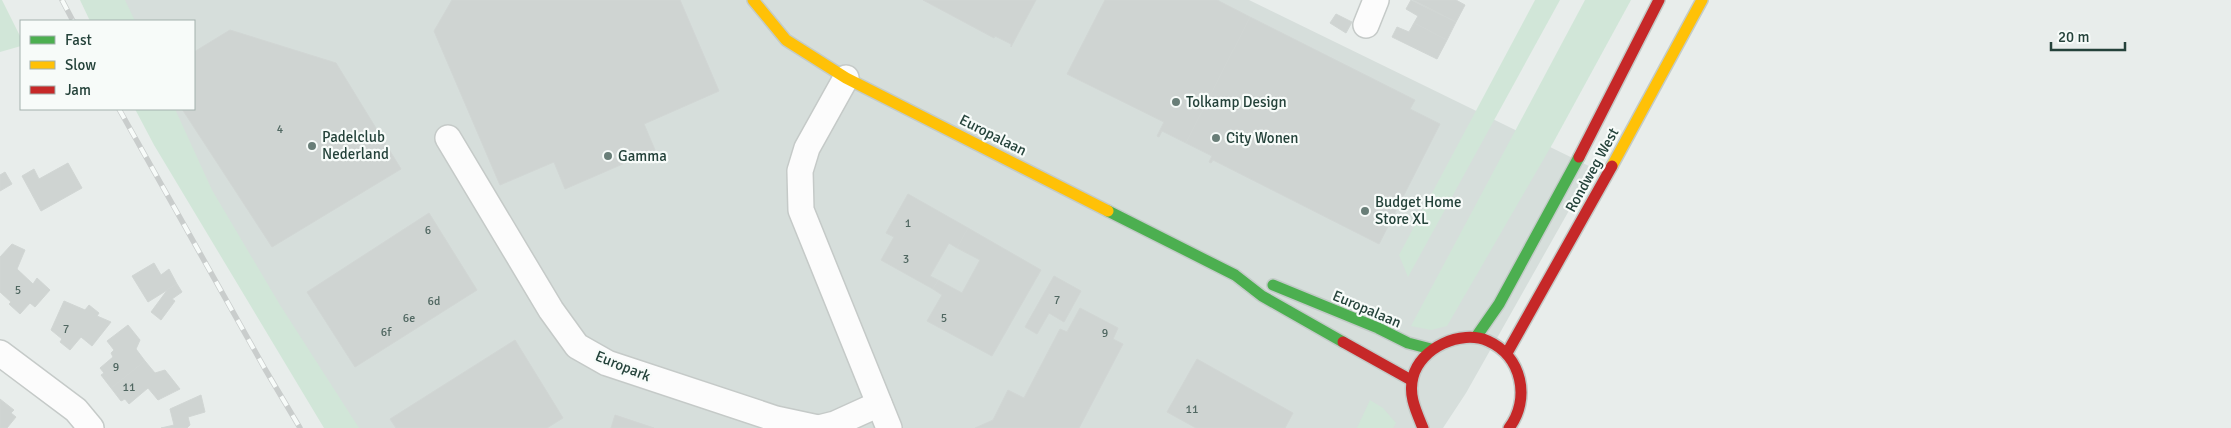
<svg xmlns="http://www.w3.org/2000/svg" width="2231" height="428" font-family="Signika,sans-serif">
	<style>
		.built { fill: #d6dedb }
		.green { fill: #d1e6d8 }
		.building { fill: #cfd4d2; stroke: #d1d6d4 }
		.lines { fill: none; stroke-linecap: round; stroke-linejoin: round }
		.street-casing { stroke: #c5cac8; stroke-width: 28 }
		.fast-casing { stroke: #c3cbc8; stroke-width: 14 }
		.slow-casing { stroke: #c3cbc8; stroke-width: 14 }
		.jam-casing { stroke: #c3cbc8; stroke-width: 14 }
		.street { stroke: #fcfcfc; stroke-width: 25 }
		.fast { stroke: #4caf50; stroke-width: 11 }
		.slow { stroke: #ffc107; stroke-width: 11 }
		.jam { stroke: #c62828; stroke-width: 11 }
		.rail-casing { stroke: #c9cdcc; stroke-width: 5.5 }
		.rail { stroke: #f7fbf9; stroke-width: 4; stroke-dasharray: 11; stroke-linecap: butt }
		.poi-dot { fill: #697e78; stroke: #f7fbf9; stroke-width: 2 }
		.labels { text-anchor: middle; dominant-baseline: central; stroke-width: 4.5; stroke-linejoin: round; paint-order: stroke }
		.number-label { font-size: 12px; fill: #506761 }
		.poi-label { font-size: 15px; fill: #24423a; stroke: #f7fbf9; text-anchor: start }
		.street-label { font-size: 15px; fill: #24423a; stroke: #f7fbf9 }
	</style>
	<rect width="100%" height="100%" fill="#e8edeb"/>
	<polygon class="built" points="105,0 1249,0 1593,168 1466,393 1443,428 341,428 158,109 194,109 194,21 115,21"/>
	<g class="green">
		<polygon points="0,0 2,0 21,38 21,46 0,52"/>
		<polygon points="80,0 125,0 135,21 90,21"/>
		<polygon points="1535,0 1560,0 1408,277 1399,255"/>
		<polygon points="1585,0 1631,0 1553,143 1447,326 1431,330 1411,326"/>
		<polygon points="135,109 175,109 212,190 280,305 359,428 324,428 154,145"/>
		<polygon points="1370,400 1383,408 1396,423 1393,428 1357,428"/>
	</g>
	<g class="building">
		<polygon points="452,0 680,0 719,91 644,124 655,150 565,189 554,162 500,185 434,31"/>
		<polygon points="923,0 1036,0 1011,47 1011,44 995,36 994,38"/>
		<polygon points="1105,0 1217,0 1250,17 1186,143 1162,131 1159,137 1157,136 1164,122 1067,74"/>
		<polygon points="1411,0 1456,22 1447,40 1414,23 1418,16 1406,9"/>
		<polygon points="1413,0 1456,0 1465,5 1456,22"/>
		<polygon points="1336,14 1352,22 1346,33 1330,23"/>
		<polygon points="1250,17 1415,100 1410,109 1440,124 1379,244 1213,160 1211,163 1209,162 1212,156 1186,143"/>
		<polygon points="1414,23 1447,40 1437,59 1392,37 1397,27 1409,32"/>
		<polygon points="230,30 336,63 401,169 272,247 182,109 194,109 194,52"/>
		<polygon points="68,163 82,188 41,211 22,176 34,169 39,179"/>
		<polygon points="5,172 12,184 0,191 0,175"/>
		<polygon points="908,194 968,228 957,248 949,243 930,276 938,280 933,289 881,260 894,237 886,233"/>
		<polygon points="429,213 477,290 355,367 307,292"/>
		<polygon points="968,228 1041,270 992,356 927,321 942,295 933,289 938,280 962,293 980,260 957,248"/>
		<polygon points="12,244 25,250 17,269 33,284 37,278 50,290 35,307 30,303 20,314 9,304 11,302 0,292 0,257"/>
		<polygon points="154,263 161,275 169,269 177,284 148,302 132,276"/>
		<polygon points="1054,276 1081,291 1064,322 1049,313 1037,334 1025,327"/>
		<polygon points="177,284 182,292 172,299 175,301 161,320 151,312 168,289"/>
		<polygon points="64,301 85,310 89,305 99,313 97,316 111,322 92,346 81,337 70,350 60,342 62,339 51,330"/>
		<polygon points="1080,308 1118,328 1113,339 1123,344 1079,428 975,428 993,420 1008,390 1024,398 1060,329 1067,332"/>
		<polygon points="128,325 140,340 136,349 145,361 111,388 101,375 104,373 100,368 113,357 111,353 114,350 107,341"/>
		<polygon points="515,340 563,418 547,428 396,428 390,419"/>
		<polygon points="1197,359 1293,413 1285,428 1196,428 1167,412"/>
		<polygon points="145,361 155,373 165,370 180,389 158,400 148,388 129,404 125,399 121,401 111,388"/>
		<polygon points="201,395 205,412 188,417 190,425 187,428 161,428 174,425 170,409"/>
		<polygon points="0,399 14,410 11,413 16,417 7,428 0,428"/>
		<polygon points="615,415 654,428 611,428"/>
	</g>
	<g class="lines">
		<defs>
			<g id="street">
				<polyline points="1366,25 1376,0"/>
				<polyline points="846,78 807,148 800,171 801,210 889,428"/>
				<polyline points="448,138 551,310 577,346 607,363 776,419 818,428"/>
				<polyline points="0,353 76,410 91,428"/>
				<polyline points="819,428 835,424 879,404"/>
			</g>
			<g id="fast">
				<polyline points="1108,211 1235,275 1262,296 1343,342"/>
				<polyline points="1273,285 1378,328 1408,343 1431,349"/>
				<polyline points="1476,337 1499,304 1579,157"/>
			</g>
			<g id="slow">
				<polyline points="753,0 786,40 846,78 1108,211"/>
				<polyline points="1612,166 1702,0"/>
			</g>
			<g id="jam">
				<polyline points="1579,157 1659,0"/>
				<polyline points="1343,342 1411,380"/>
				<polyline points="1507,353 1612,166"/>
				<path d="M1423 428C1416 411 1408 395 1413 377 1420 348 1461 329 1488 341 1522 356 1531 399 1509 428"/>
			</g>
		</defs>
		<use href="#street" class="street-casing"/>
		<use href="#fast" class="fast-casing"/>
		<use href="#slow" class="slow-casing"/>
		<use href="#jam" class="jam-casing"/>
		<use href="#street" class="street"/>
		<use href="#fast" class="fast"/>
		<use href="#slow" class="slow"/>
		<use href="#jam" class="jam"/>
		<defs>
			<g id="rail">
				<polyline points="62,0 73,21"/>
				<polyline points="119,109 265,369 300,428"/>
			</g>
		</defs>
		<use href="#rail" class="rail-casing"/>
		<use href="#rail" class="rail"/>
	</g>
	<g class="poi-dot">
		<circle cx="1176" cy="102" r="5"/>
		<circle cx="1216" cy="138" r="5"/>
		<circle cx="312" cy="146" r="5"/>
		<circle cx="608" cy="156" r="5"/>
		<circle cx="1365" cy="211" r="5"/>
	</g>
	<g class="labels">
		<g class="number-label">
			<text x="280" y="129">4</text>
			<text x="908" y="223">1</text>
			<text x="428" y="230">6</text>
			<text x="906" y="259">3</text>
			<text x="18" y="290">5</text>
			<text x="1057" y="300">7</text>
			<text x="434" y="301">6d</text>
			<text x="409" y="318">6e</text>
			<text x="944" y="318">5</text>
			<text x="66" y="329">7</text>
			<text x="386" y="332">6f</text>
			<text x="1105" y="333">9</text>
			<text x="116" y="367">9</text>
			<text x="129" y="387">11</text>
			<text x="1192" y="409">11</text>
		</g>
		<g class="poi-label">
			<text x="1186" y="102">Tolkamp Design</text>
			<text x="322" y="137">Padelclub<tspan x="322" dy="17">Nederland</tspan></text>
			<text x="1226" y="138">City Wonen</text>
			<text x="618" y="156">Gamma</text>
			<text x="1375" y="202">Budget Home<tspan x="1375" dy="17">Store XL</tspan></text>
		</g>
		<g class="street-label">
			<text transform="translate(993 135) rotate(27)">Europalaan</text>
			<text transform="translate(1592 170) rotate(-61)">Rondweg West</text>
			<text transform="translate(1367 309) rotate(23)">Europalaan</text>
			<text transform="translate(623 366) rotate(22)">Europark</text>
		</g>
	</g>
	<rect x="20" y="20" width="175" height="90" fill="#f7fbf9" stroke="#a3b1ad"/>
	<rect x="30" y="36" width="25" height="8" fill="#4caf50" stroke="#a3b1ad"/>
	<text x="65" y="45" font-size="15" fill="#24423a">Fast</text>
	<rect x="30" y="61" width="25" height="8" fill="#ffc107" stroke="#a3b1ad"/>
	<text x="65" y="70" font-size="15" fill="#24423a">Slow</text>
	<rect x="30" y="86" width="25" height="8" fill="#c62828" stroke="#a3b1ad"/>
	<text x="65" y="95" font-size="15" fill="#24423a">Jam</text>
	<path d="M2051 42v8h74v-8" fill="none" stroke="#24423a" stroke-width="2.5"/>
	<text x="2058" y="42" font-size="15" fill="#24423a" stroke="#f7fbf9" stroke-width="4" paint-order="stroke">20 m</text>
</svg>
